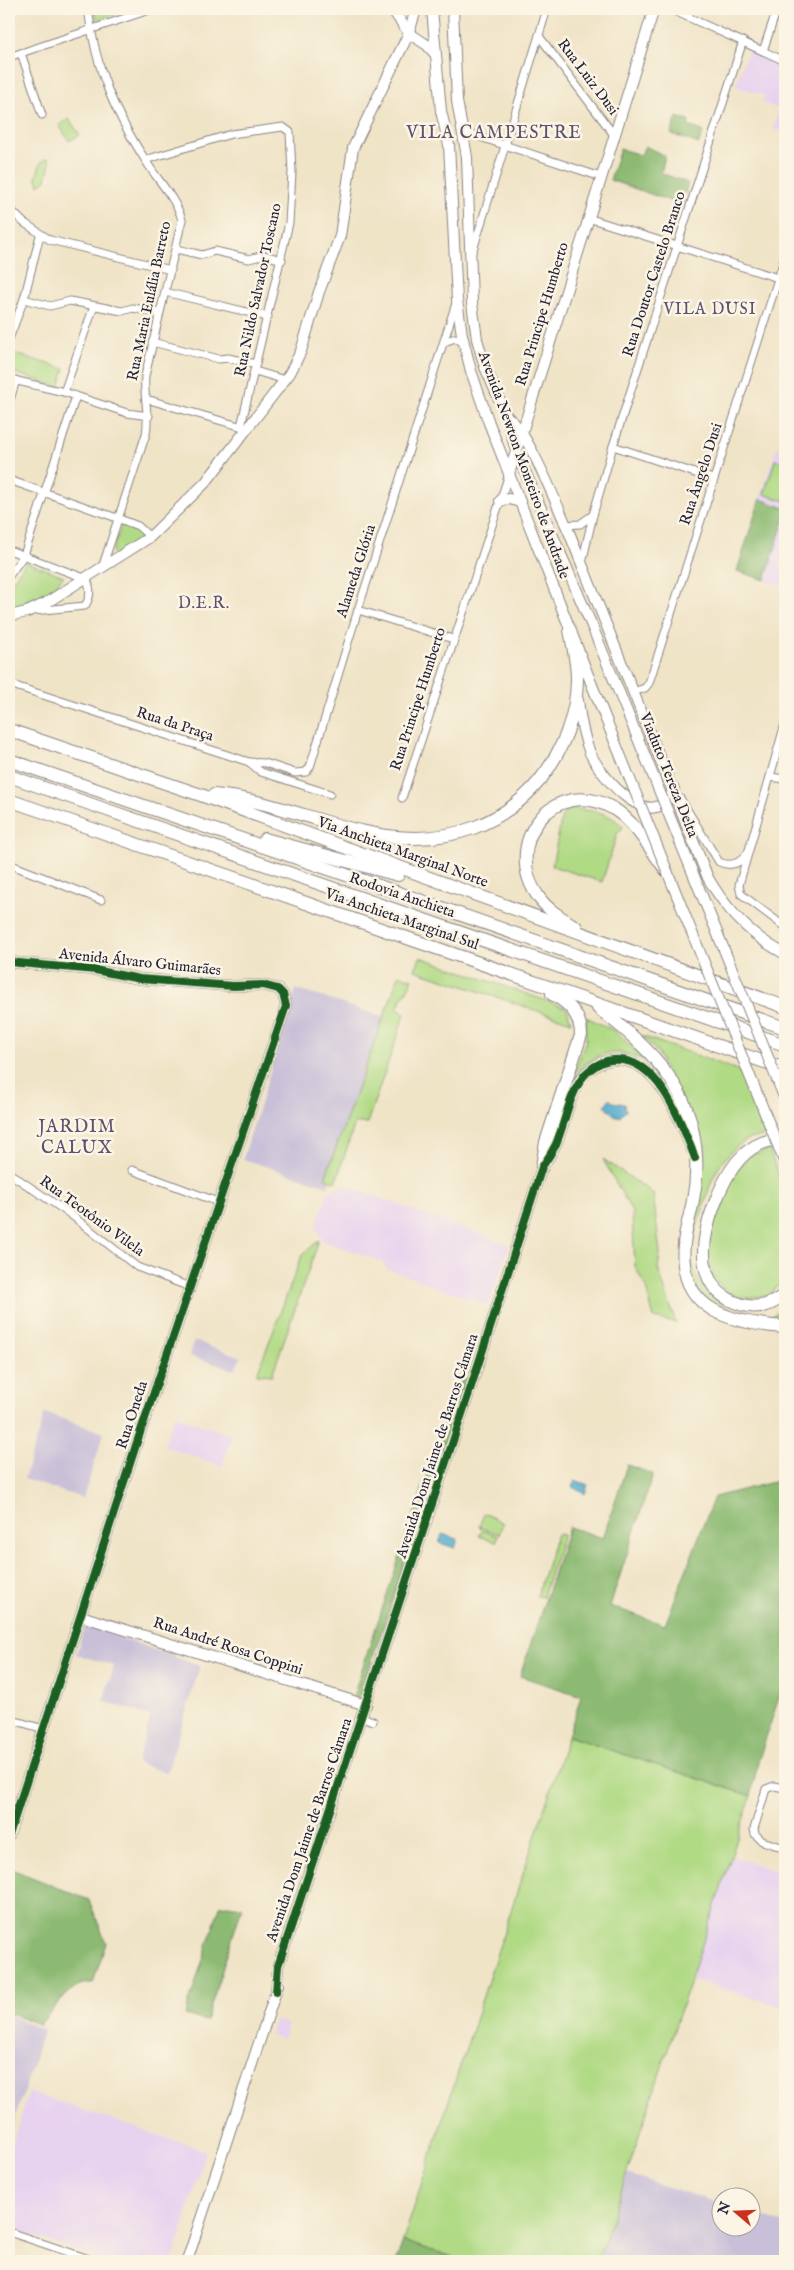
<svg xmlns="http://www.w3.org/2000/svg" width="794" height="2270" font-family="'IM FELL English',serif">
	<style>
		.built { fill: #e7d2ef }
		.industrial { fill: #c8bfd8 }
		.green { fill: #b1da85; stroke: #6a7e60 }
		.forest { fill: #8cba72; stroke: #576e56 }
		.water { fill: #4ea8cc; stroke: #386584 }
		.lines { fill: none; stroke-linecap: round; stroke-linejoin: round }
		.street-casing { stroke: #898381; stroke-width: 9 }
		.secondary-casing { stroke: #898381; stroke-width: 12 }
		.highway-casing { stroke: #898381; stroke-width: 14 }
		.street { stroke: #fff; stroke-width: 7 }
		.secondary { stroke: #fff; stroke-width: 10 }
		.highway { stroke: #fff; stroke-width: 12 }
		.secondary-bridge-casing { stroke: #898381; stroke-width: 12; stroke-linecap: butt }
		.secondary-bridge { stroke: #fff; stroke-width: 10 }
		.cycleway-casing { stroke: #fcf5e5; stroke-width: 11 }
		.cycleway { stroke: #1b5e20; stroke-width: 8 }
		.labels { text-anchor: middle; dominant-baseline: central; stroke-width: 5; stroke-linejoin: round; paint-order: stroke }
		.street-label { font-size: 15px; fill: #22223b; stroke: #fcf5e5 }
		.neighbourhood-label { font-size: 16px; letter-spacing: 1px; fill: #5d526f; stroke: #fcf5e5 }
		.quarter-label { font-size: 18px; letter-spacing: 1px; fill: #5d526f; stroke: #fcf5e5 }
	</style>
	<rect width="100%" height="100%" fill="#fcf5e5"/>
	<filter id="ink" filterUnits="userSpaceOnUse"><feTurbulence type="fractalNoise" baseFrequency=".02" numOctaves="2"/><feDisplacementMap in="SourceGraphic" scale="10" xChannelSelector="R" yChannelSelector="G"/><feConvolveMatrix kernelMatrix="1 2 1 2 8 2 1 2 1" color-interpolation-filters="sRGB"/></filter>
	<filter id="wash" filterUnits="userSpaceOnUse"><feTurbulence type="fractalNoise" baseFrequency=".0096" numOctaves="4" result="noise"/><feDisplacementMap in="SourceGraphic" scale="20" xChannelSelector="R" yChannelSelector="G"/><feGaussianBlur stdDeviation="1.12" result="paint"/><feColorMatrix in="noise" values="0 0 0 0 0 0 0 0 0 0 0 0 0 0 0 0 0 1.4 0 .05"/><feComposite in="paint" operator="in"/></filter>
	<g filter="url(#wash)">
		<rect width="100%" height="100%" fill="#f0e4c7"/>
		<g class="built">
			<polygon points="753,49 785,64 785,133 773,129 779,109 762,103 764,95 735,86 747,54 749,50"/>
			<polygon points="777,447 785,450 785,507 760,499"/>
			<polygon points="785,518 785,587 765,580"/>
			<polygon points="344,1185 509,1245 488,1305 387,1269 381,1261 323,1241 316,1227 328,1192"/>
			<polygon points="174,1415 232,1436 222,1466 164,1446"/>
			<polygon points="731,1856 785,1874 785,2008 691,1979"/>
			<polygon points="275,2020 288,2024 283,2039 270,2035"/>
			<polygon points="29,2092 206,2151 173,2261 109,2261 9,2228 9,2154"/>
		</g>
		<g class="industrial">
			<polygon points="296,989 386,1018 328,1186 243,1159"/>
			<polygon points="194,1341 241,1357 235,1370 190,1356"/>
			<polygon points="45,1413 104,1433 83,1498 24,1479"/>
			<polygon points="91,1627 200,1666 167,1773 137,1763 151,1716 103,1701 114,1666 76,1654 84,1629"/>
			<polygon points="9,2016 44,2029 9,2138"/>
			<polygon points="627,2174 721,2204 722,2228 752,2228 752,2213 785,2224 785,2261 598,2261"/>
		</g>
		<g class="green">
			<polygon points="95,9 134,9 96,20"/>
			<polygon points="69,119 80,135 69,141 59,125"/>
			<polygon points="48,158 50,163 46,180 39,185 36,177 41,162"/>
			<polygon points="9,352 65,369 59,387 9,371"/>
			<polygon points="775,460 785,463 785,501 764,494"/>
			<polygon points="122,524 133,527 145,535 116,556 112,552"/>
			<path d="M26 562 64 576C50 593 29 603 9 609L10 584Z"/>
			<path d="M570 809C590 810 609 811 623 827L617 834 602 882 552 866 562 816Z"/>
			<polygon points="420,957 567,1008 571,1022 415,970"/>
			<polygon points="399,975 413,979 397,1008 405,1014 367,1123 355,1123 336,1182 325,1178"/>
			<path d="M586 1017 615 1031 646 1061C615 1047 598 1051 574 1074L586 1040Z"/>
			<path d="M642 1036 743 1072 766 1135C760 1137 753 1138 747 1140 732 1147 716 1168 711 1183 708 1191 707 1198 704 1206 699 1220 692 1237 691 1254 691 1280 715 1305 739 1312 745 1314 752 1313 758 1314L754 1320C721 1315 694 1297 687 1262L701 1164 658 1053Z"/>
			<polygon points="769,1149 785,1193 785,1280 768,1295 749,1298 739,1297 728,1293 712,1276 706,1252 726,1182 749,1156"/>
			<polygon points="603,1159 653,1193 660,1253 658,1269 676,1323 654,1318 646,1288 635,1266 632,1212"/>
			<polygon points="319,1240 272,1375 257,1374 302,1255"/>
			<polygon points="785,1306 785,1321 771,1322 769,1318"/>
			<polygon points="484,1513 503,1523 499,1534 479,1527"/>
			<polygon points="482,1530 498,1536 496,1542 479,1536"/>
			<polygon points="557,1534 563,1535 543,1597 537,1596"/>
			<polygon points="568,1736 751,1796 598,2261 464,2261 403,2241"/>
		</g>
		<g class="forest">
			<polygon points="677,117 689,121 688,126 703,131 699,144 671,134"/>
			<polygon points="645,146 665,156 661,173 688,183 682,205 610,180 620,149 641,155"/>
			<polygon points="760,499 785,508 785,517 765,580 737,571"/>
			<polygon points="460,1376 466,1379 359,1699 353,1696"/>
			<polygon points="627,1465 653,1474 610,1606 665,1625 714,1497 785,1479 785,1679 758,1762 751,1796 568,1736 581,1696 520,1676 569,1527 603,1538"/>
			<path d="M9 1868 89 1900 106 1943 93 1983C70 1981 55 2009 40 2024L9 2014Z"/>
			<polygon points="227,1905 242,1907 206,2021 185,2015 220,1906"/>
			<polygon points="403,2241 464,2261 396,2261"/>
		</g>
		<g class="water">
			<polygon points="609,1099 613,1102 625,1104 624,1108 627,1110 620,1117 614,1115 605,1106"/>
			<polygon points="575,1480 588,1485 585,1494 572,1487"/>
			<polygon points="442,1534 458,1539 455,1548 439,1543"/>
		</g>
	</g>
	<g filter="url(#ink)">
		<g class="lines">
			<defs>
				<g id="street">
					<path d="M88 9C96 70 113 110 146 161 157 180 176 198 182 220L145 376C143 395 150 413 146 434L102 568"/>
					<polyline points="670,9 785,61"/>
					<polyline points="539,36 614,135"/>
					<polyline points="763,51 777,9"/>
					<polyline points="21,53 42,115"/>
					<polyline points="9,57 152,9"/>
					<polyline points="462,131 601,177"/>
					<polyline points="145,160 231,134 283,127 290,132 292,172 289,223 241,426"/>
					<polyline points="9,208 23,222 50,240 171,270"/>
					<polyline points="588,218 778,278"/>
					<polyline points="176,249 202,255 215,251 249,259 264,255 282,260"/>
					<polyline points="473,250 547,9"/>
					<polyline points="165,292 268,317"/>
					<polyline points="24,299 50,306 70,301 122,311 133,308 159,313"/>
					<polyline points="9,339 24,299 40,235"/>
					<polyline points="152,342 219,359 228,358 256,364"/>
					<polyline points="444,342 455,338 463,342"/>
					<polyline points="255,371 285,380"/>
					<polyline points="9,379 64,392 127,413 149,416"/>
					<polyline points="64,392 94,306"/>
					<polyline points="146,399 246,428"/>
					<polyline points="9,403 16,380"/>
					<polyline points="613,446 713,479"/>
					<polyline points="9,480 117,518 138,526 150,537"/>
					<polyline points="566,525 580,524 593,515"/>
					<path d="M9 550 87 579C91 590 91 596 85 606L33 611"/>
					<polyline points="582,563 593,515 613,446 743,41"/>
					<polyline points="9,576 24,555 76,396"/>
					<polyline points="358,610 453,639"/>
					<polyline points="9,684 249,762 261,772 330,794"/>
					<polyline points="633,692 645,688 649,683 785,257"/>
					<polyline points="785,724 739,885 741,894 785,927"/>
					<polyline points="249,762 265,763 295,773 306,772 310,767 358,610 456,303"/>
					<polyline points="770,777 785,779"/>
					<polyline points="402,798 509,474"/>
					<path d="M680 798 719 862C730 867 739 864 746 855"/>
					<polyline points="9,864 101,900"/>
					<polyline points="132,1170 218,1202"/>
					<polyline points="9,1173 70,1214 137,1267 190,1287"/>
					<polyline points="362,1717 373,1721"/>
					<polyline points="9,1719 44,1729"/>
					<polyline points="785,1788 774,1786 766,1789 754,1829 755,1834 762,1841 785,1848"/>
					<polyline points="9,2232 95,2261"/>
				</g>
				<g id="secondary">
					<polyline points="392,9 409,33 427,45 435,54"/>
					<polyline points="432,9 441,111 449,145 457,300 462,335 471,371 489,423 592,685"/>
					<polyline points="453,9 457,101 467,157 472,303 477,339 485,367 507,417 516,451 592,626"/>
					<path d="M507 417C526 426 559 510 569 532L708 878C727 911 751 936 785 954"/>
					<polyline points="509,474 654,9"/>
					<polyline points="500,501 509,499 520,502"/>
					<polyline points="9,616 27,612 46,603 150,537 206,482 290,373 301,351 319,292 340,236 353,148 409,33 416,9"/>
					<path d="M578 700C580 718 583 736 590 753 602 778 653 838 674 789"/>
					<polyline points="9,962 95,970 140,979 233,986 263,985 278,989 283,994 286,1006 137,1442 9,1835"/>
					<polyline points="81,1616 366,1705"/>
					<path d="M276 1992 278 1966 468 1396 542 1167C547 1160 552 1152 556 1144 565 1124 568 1099 580 1080 587 1070 600 1061 612 1060 656 1055 679 1117 692 1150"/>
					<polyline points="187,2261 278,1985"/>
				</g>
				<g id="highway">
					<polyline points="9,730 198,794 785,1007"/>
					<polyline points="9,760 373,884 785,1028"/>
					<polyline points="9,776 785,1045"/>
					<path d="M214 795C302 802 383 861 473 828 499 818 522 802 540 780 562 752 577 715 577 679 577 663 573 646 570 630"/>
					<polyline points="9,800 785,1069"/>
					<polyline points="265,839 398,875"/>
					<path d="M576 927C563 919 549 911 540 899 499 846 553 773 614 809 636 823 651 850 666 870"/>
					<path d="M598 1008C637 1038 679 1074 691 1124 697 1148 698 1176 693 1200 691 1214 685 1229 684 1244 677 1312 733 1323 785 1327"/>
					<path d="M785 1139C746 1138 727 1171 715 1203 700 1241 693 1291 743 1305 759 1309 773 1305 785 1294"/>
					<path d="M542 1167 546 1142 581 1035C581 1015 569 1003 552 994"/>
				</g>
			</defs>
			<use href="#street" class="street-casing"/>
			<use href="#secondary" class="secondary-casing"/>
			<use href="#highway" class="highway-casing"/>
			<use href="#street" class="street"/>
			<use href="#secondary" class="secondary"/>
			<use href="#highway" class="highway"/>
			<defs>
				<g id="secondary-bridge">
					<polyline points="592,626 785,1099"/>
					<polyline points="592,685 785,1163"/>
				</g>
			</defs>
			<use href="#secondary-bridge" class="secondary-bridge-casing"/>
			<use href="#secondary-bridge" class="secondary-bridge"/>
			<defs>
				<g id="cycleway">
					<polyline points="9,962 95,970 140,979 233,986 263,985 278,989 283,994 286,1006 137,1442 9,1835"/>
					<path d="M276 1992 278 1966 468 1396 542 1167C547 1160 552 1152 556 1144 565 1123 568 1099 581 1080 587 1070 600 1061 612 1060 658 1054 682 1124 695 1158"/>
				</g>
			</defs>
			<use href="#cycleway" class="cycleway-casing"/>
			<use href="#cycleway" class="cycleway"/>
		</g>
	</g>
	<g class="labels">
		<g class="street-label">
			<text transform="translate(588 77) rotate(53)">Rua Luiz Dusi</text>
			<text transform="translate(654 274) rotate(-72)">Rua Doutor Castelo Branco</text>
			<text transform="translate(258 290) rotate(-78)">Rua Nildo Salvador Toscano</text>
			<text transform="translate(149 301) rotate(-78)">Rua Maria Eulália Barreto</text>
			<text transform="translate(542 314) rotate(-73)">Rua Principe Humberto</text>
			<text transform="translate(524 465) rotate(70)">Avenida Newton Monteiro de Andrade</text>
			<text transform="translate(701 474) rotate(-72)">Rua Ângelo Dusi</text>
			<text transform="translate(356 571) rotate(-72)">Alameda Glória</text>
			<text transform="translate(418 699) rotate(-72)">Rua Principe Humberto</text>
			<text transform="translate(175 724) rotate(18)">Rua da Praça</text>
			<text transform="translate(669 775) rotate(68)">Viaduto Tereza Delta</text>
			<text transform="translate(403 852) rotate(20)">Via Anchieta Marginal Norte</text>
			<text transform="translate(402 895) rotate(19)">Rodovia Anchieta</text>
			<text transform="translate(402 919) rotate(19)">Via Anchieta Marginal Sul</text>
			<text transform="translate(140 962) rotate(6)">Avenida Álvaro Guimarães</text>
			<text transform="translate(92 1216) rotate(36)">Rua Teotônio Vilela</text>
			<text transform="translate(132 1415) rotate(-72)">Rua Oneda</text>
			<text transform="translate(437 1446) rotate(-72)">Avenida Dom Jaime de Barros Câmara</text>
			<text transform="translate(228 1646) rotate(18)">Rua André Rosa Coppini</text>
			<text transform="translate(309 1830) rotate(-71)">Avenida Dom Jaime de Barros Câmara</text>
		</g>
		<g class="neighbourhood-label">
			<text x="710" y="310">VILA DUSI</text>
			<text x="204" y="604">D.E.R.</text>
		</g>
		<g class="quarter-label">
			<text x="494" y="133">VILA CAMPESTRE</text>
			<text x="77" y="1127">JARDIM<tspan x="77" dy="21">CALUX</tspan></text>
		</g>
	</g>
	<rect width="794" height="2270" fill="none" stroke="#fcf5e5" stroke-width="30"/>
	<g transform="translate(736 2212) rotate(289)"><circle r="24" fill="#fcf5e5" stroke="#a5a1a1"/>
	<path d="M0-4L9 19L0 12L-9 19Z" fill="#c8321e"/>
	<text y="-8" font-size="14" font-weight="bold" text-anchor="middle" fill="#22223b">N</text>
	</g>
</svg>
